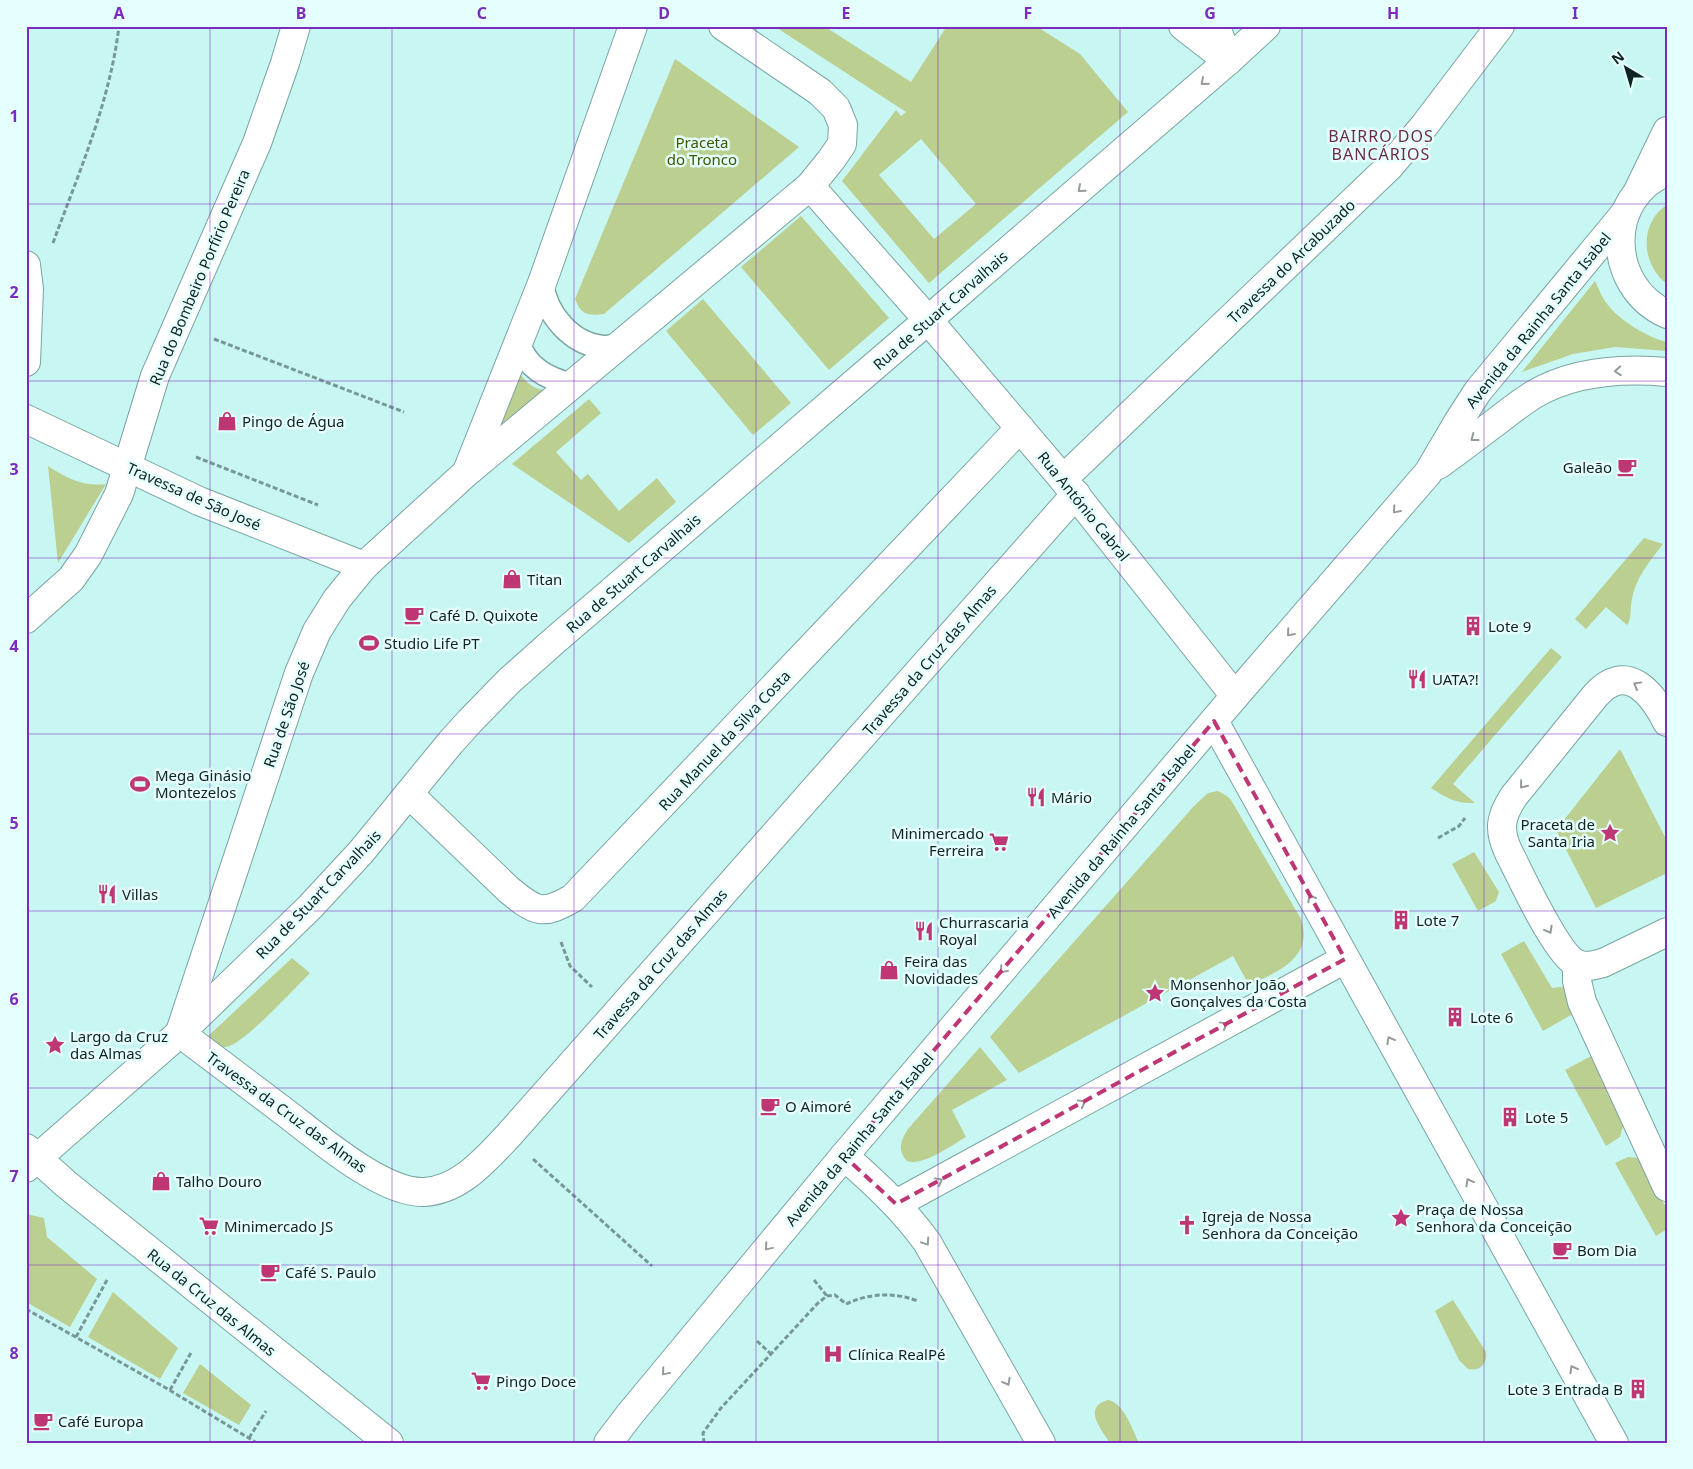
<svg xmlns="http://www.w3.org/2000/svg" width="1693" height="1469" font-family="'Noto Sans',sans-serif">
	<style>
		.green { fill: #bbd090; fill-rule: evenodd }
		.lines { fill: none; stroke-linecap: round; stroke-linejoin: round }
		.service-casing { stroke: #79a5a2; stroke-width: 25 }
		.pedestrian-casing { stroke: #79a5a2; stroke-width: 30 }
		.minor-casing { stroke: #79a5a2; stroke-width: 30 }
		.tertiary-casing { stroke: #79a5a2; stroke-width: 30 }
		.secondary-casing { stroke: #79a5a2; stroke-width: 30 }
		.path { stroke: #779896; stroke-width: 3; stroke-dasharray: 5 2.5; stroke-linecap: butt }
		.service { stroke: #fff; stroke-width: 22 }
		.pedestrian { stroke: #fff; stroke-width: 28 }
		.minor { stroke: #fff; stroke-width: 28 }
		.tertiary { stroke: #fff; stroke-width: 28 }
		.secondary { stroke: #fff; stroke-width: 28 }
		.oneway { stroke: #939c9b }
		.marked { fill: none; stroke: #bf3674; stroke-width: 4; stroke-dasharray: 10 6; stroke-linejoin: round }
		.grid { fill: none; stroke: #7b2cbf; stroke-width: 1; stroke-opacity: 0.55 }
		.labels { text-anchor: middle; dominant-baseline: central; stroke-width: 5; stroke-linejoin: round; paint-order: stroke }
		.park-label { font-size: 15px; fill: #415500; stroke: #e4fffd }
		.street-label { font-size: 15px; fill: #102221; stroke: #e4fffd }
		.poi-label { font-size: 15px; fill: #102221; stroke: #e4fffd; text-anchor: start }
		.neighbourhood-label { font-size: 16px; letter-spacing: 1px; fill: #6e2b46; stroke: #e4fffd }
		.neatline { fill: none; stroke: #7b2cbf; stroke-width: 2 }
		.grid-label { font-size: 16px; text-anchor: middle; font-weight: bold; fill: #7b2cbf }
	</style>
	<rect width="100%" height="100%" fill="#c8f6f2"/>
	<g class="green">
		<path d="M774 26H824L911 82 947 26H1036L1080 54 1128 112 929 283 842 181 896 110 901 116 906 112ZM921 139 976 204 934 239 879 175Z"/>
		<path d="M675 59 799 147 604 314C588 316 581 315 575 299Z"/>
		<path d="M1667 204V284C1646 268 1640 238 1655 216 1658 212 1663 208 1667 204Z"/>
		<polygon points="801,216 889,318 829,370 741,267"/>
		<path d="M1595 281C1599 289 1602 298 1608 305 1619 320 1649 338 1667 342V351L1615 347 1573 354 1522 372Z"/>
		<polygon points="703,299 791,403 753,435 666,331"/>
		<path d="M520 374C527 383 534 390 547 390L497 429Z"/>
		<polygon points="589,399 601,413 556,452 581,480 588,474 619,511 657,478 676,502 629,543 512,464"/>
		<path d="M48 466C66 478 84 487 106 484L58 563Z"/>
		<path d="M1644 538 1663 544C1650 561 1636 577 1632 599 1630 606 1632 620 1627 625L1606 607 1586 629 1575 619Z"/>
		<path d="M1551 648 1562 657 1453 784 1475 803C1457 804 1446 798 1431 788Z"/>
		<polygon points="1620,749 1667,841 1667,873 1596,908 1556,830"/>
		<path d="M1218 791 1227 796 1231 800 1301 919C1314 958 1277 972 1249 985L1233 956 1019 1073 990 1037 1194 806 1208 793Z"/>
		<polygon points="1474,852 1499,892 1496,901 1478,911 1452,864"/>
		<polygon points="1524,941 1552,988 1563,987 1573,1007 1574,1012 1571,1015 1543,1031 1501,954"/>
		<path d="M292 958 310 973C295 988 243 1045 226 1047 219 1048 212 1041 206 1038Z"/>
		<path d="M980 1047 1007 1080 952 1110 966 1137C952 1145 922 1167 907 1161 897 1150 901 1140 908 1129Z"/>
		<polygon points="1593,1055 1624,1122 1620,1137 1606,1146 1565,1070"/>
		<polygon points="1628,1157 1638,1158 1644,1162 1667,1210 1667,1229 1656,1236 1615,1163"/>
		<polygon points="26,1214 44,1218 47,1237 97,1279 70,1327 26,1302"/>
		<polygon points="113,1292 178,1348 160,1379 88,1337"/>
		<path d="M1453 1300 1486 1352C1488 1363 1480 1372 1468 1369L1459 1360 1435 1311Z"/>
		<polygon points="200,1364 251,1405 239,1425 183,1393"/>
		<path d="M1109 1400C1125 1405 1132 1429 1139 1443H1110C1102 1430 1081 1406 1109 1400Z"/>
	</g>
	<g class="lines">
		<defs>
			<g id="service">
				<path d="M542 283C546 314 571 344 603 347 608 347 614 346 619 345"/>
				<path d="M518 342C527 368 546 378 572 385"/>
			</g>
			<g id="pedestrian">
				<polyline points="1216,26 1228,61"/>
				<polyline points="1577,964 1577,981 1582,1002 1667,1187"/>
			</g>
			<g id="minor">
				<polyline points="1183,26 1228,61"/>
				<polyline points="810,186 928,320 1063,479 1235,696"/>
				<polyline points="26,419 199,501 364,566"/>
				<polyline points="468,469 542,283 633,26"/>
				<polyline points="1063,479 1389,167 1424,126 1500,26"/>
				<polyline points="26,619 71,579 88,555 119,494 155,376 257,143 285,63 296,26"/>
				<polyline points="1214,721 1614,1443"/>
				<path d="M1667 722C1651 691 1626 661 1595 696L1514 796C1500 817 1498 830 1509 853 1521 876 1556 954 1577 964 1585 968 1594 965 1603 963L1667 932"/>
				<path d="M409 794 509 890C536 912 542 916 573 898L1020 428"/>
				<polyline points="181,1029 299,673 317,631 337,599 364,566 466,473 810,186 831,160 842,144 843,125 836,108 820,92 723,26"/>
				<path d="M180 1033C213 1058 245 1082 278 1107 312 1132 381 1194 424 1192 460 1190 485 1160 508 1136L1076 494"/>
				<path d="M844 1156C875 1183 903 1209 927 1242L1041 1443"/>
				<polyline points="26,1168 180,1033 310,907 361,852 451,742 470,721 509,681 554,641 928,320 1228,61 1266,26"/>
				<polyline points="896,1204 1345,959"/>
			</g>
			<g id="tertiary">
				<polyline points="26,265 29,289 26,362"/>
				<polyline points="26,1148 66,1184 389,1443"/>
			</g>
			<g id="secondary">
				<path d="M1667 172C1604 196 1606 287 1667 314"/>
				<polyline points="1638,191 1667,131"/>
				<path d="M1438 465C1458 451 1477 436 1496 422 1508 413 1520 403 1533 395 1573 371 1622 368 1667 372"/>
				<polyline points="608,1443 630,1414 844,1156 1235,696 1428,473 1458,422 1478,391 1626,212"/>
			</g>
		</defs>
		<use href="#service" class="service-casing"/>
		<use href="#pedestrian" class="pedestrian-casing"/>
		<use href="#minor" class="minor-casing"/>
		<use href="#tertiary" class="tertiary-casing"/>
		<use href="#secondary" class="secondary-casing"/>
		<g class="path">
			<path d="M53 243C79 172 110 102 119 26"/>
			<polyline points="214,339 404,412"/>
			<polyline points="196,457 318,505"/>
			<polyline points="1438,838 1459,826 1465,818"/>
			<polyline points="561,942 570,966 592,987"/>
			<polyline points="533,1159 652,1266"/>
			<polyline points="814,1280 827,1296"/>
			<polyline points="26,1309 166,1388 257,1443"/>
			<polyline points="76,1337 107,1280"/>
			<polyline points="757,1341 771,1354"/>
			<polyline points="170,1390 192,1351"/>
			<polyline points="249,1438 266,1411"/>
			<path d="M704 1443 703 1433 721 1408 818 1303 827 1296 835 1295 846 1304C870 1293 893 1292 918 1301"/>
		</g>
		<use href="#service" class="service"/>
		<use href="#pedestrian" class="pedestrian"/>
		<use href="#minor" class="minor"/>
		<use href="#tertiary" class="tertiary"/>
		<use href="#secondary" class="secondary"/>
	</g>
	<defs><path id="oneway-chevron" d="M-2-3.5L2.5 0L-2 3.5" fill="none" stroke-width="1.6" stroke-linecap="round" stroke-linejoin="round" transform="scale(1.25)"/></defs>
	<g class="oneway">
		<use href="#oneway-chevron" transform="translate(1204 82) rotate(139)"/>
		<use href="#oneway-chevron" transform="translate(1081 189) rotate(139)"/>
		<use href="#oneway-chevron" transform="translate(1618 371) rotate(176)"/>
		<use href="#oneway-chevron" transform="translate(1474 438) rotate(143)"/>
		<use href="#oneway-chevron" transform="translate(1396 510) rotate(131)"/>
		<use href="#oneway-chevron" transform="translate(1290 633) rotate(131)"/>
		<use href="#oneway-chevron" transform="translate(1637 685) rotate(-151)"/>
		<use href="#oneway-chevron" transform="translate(1523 785) rotate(129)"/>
		<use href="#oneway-chevron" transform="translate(1311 898) rotate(-119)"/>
		<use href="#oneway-chevron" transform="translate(1549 930) rotate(61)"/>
		<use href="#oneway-chevron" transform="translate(1003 970) rotate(130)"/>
		<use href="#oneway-chevron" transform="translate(1224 1025) rotate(-29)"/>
		<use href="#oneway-chevron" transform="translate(1390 1040) rotate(-119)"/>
		<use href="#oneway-chevron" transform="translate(1082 1103) rotate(-29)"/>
		<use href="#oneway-chevron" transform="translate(939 1181) rotate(-29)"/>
		<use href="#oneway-chevron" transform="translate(1469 1182) rotate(-119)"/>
		<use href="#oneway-chevron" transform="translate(926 1242) rotate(56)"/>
		<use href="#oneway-chevron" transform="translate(768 1247) rotate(130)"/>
		<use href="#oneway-chevron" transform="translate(1573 1369) rotate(-119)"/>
		<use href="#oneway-chevron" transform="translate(665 1372) rotate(130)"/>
		<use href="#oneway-chevron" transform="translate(1007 1382) rotate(61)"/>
	</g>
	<path class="marked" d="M1214 721 1345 959 896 1204 844 1156Z"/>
	<path class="grid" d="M210 26V1443M392 26V1443M574 26V1443M756 26V1443M938 26V1443M1120 26V1443M1302 26V1443M1484 26V1443M26 204H1667M26 381H1667M26 558H1667M26 734H1667M26 911H1667M26 1088H1667M26 1265H1667"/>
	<defs>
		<symbol id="shop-bare" viewBox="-9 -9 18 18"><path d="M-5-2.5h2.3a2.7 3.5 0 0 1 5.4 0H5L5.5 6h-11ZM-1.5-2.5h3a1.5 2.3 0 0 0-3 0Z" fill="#bf3674" stroke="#e4fffd" stroke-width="2.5" paint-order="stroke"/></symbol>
		<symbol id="cafe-bare" viewBox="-9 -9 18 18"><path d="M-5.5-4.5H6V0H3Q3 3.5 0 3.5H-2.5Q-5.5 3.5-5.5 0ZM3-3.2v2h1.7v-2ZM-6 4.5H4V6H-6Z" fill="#bf3674" stroke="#e4fffd" stroke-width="2.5" paint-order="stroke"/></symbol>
		<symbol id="building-bare" viewBox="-9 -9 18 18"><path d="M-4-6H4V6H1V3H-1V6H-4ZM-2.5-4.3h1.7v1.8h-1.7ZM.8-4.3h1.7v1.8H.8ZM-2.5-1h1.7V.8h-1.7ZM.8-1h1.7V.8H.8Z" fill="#bf3674" stroke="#e4fffd" stroke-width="2.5" paint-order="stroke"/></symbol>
		<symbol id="stadium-bare" viewBox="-9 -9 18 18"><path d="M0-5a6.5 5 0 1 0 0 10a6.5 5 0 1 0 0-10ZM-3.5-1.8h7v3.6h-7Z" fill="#bf3674" stroke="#e4fffd" stroke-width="2.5" paint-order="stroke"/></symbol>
		<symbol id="restaurant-bare" viewBox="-9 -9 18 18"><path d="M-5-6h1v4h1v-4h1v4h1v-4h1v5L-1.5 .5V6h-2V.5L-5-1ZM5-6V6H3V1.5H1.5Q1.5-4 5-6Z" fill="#bf3674" stroke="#e4fffd" stroke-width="2.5" paint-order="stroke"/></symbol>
		<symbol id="sight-bare" viewBox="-9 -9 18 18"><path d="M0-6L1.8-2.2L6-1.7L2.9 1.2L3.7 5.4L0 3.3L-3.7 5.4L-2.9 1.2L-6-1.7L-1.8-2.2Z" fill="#bf3674" stroke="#e4fffd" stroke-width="2.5" paint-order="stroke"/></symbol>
		<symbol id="supermarket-bare" viewBox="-9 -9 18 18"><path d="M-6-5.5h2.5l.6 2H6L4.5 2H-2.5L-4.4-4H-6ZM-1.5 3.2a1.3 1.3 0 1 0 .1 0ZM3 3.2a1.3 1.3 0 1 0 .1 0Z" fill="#bf3674" stroke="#e4fffd" stroke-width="2.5" paint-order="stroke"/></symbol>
		<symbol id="church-bare" viewBox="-9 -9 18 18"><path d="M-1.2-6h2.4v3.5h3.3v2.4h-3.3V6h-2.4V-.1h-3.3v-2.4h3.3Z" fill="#bf3674" stroke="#e4fffd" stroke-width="2.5" paint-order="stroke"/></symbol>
		<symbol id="hospital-bare" viewBox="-9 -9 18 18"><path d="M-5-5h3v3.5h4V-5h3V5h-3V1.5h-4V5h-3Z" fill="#bf3674" stroke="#e4fffd" stroke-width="2.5" paint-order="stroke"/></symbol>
	</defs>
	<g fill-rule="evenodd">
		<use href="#shop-bare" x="213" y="407" width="28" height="28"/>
		<use href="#cafe-bare" x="1613" y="453" width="28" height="28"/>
		<use href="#shop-bare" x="498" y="565" width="28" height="28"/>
		<use href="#cafe-bare" x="400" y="601" width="28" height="28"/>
		<use href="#building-bare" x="1459" y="612" width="28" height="28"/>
		<use href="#stadium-bare" x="355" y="629" width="28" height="28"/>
		<use href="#restaurant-bare" x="1403" y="665" width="28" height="28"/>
		<use href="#stadium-bare" x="126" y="770" width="28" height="28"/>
		<use href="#restaurant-bare" x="1022" y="783" width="28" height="28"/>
		<use href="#sight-bare" x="1596" y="819" width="28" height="28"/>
		<use href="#supermarket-bare" x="985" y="828" width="28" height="28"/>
		<use href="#restaurant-bare" x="93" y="880" width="28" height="28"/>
		<use href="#building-bare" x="1387" y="906" width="28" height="28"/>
		<use href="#restaurant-bare" x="910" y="917" width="28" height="28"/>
		<use href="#shop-bare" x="875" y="956" width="28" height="28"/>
		<use href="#sight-bare" x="1141" y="979" width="28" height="28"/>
		<use href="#building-bare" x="1441" y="1003" width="28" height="28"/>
		<use href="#sight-bare" x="41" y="1031" width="28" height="28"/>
		<use href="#cafe-bare" x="756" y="1092" width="28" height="28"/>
		<use href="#building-bare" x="1496" y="1103" width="28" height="28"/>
		<use href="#shop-bare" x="147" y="1167" width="28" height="28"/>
		<use href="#sight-bare" x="1387" y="1204" width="28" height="28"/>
		<use href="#church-bare" x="1173" y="1211" width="28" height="28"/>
		<use href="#supermarket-bare" x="195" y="1212" width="28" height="28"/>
		<use href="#cafe-bare" x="1548" y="1236" width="28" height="28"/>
		<use href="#cafe-bare" x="256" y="1258" width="28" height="28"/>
		<use href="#hospital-bare" x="819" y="1340" width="28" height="28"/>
		<use href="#supermarket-bare" x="467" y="1367" width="28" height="28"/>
		<use href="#building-bare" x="1624" y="1375" width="28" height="28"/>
		<use href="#cafe-bare" x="29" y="1407" width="28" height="28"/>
	</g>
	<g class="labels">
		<g class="park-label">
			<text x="702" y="142">Praceta<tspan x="702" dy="17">do Tronco</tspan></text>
		</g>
		<g class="street-label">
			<text transform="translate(1291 261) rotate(-44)">Travessa do Arcabuzado</text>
			<text transform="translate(199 277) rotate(-67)">Rua do Bombeiro Porfírio Pereira</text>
			<text transform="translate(940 310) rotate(-41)">Rua de Stuart Carvalhais</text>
			<text transform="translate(1538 320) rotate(-51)">Avenida da Rainha Santa Isabel</text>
			<text transform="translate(194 496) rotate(24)">Travessa de São José</text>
			<text transform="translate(1084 506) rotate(51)">Rua António Cabral</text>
			<text transform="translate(633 573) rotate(-41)">Rua de Stuart Carvalhais</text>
			<text transform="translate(929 660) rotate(-49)">Travessa da Cruz das Almas</text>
			<text transform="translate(286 714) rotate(-71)">Rua de São José</text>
			<text transform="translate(724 740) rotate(-47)">Rua Manuel da Silva Costa</text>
			<text transform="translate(1121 831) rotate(-50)">Avenida da Rainha Santa Isabel</text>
			<text transform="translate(318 894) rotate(-46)">Rua de Stuart Carvalhais</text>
			<text transform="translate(660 964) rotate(-49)">Travessa da Cruz das Almas</text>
			<text transform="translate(287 1112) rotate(36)">Travessa da Cruz das Almas</text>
			<text transform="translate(859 1139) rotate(-50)">Avenida da Rainha Santa Isabel</text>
			<text transform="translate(212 1302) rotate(39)">Rua da Cruz das Almas</text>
		</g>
		<g class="poi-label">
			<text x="242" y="421">Pingo de Água</text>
			<text x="1612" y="467" text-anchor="end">Galeão</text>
			<text x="527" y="579">Titan</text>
			<text x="429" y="615">Café D. Quixote</text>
			<text x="1488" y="626">Lote 9</text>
			<text x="384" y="643">Studio Life PT</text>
			<text x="1432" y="679">UATA?!</text>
			<text x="155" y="775">Mega Ginásio<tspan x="155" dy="17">Montezelos</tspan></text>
			<text x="1051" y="797">Mário</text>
			<text x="1595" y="824" text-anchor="end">Praceta de<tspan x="1595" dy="17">Santa Iria</tspan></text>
			<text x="984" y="833" text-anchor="end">Minimercado<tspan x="984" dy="17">Ferreira</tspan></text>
			<text x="122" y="894">Villas</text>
			<text x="1416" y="920">Lote 7</text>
			<text x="939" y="922">Churrascaria<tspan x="939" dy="17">Royal</tspan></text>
			<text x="904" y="961">Feira das<tspan x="904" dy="17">Novidades</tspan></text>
			<text x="1170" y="984">Monsenhor João<tspan x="1170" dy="17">Gonçalves da Costa</tspan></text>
			<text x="1470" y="1017">Lote 6</text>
			<text x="70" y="1036">Largo da Cruz<tspan x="70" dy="17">das Almas</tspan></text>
			<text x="785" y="1106">O Aimoré</text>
			<text x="1525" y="1117">Lote 5</text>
			<text x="176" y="1181">Talho Douro</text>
			<text x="1416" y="1209">Praça de Nossa<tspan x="1416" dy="17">Senhora da Conceição</tspan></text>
			<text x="1202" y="1216">Igreja de Nossa<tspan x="1202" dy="17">Senhora da Conceição</tspan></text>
			<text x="224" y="1226">Minimercado JS</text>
			<text x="1577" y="1250">Bom Dia</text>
			<text x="285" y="1272">Café S. Paulo</text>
			<text x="848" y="1354">Clínica RealPé</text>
			<text x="496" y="1381">Pingo Doce</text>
			<text x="1623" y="1389" text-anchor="end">Lote 3 Entrada B</text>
			<text x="58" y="1421">Café Europa</text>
		</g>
		<g class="neighbourhood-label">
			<text x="1381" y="136">BAIRRO DOS<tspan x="1381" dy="18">BANCÁRIOS</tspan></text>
		</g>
	</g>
	<rect width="1693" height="1469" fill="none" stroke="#e4fffd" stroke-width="55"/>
	<g transform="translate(1626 68) rotate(322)" stroke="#e4fffd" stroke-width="4" paint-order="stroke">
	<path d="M0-4L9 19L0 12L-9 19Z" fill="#102221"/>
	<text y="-8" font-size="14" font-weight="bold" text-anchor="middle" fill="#102221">N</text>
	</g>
	<rect x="28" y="28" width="1638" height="1414" class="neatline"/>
	<g class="grid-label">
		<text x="119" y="19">A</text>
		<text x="301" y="19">B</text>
		<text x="482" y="19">C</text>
		<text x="664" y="19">D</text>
		<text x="846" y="19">E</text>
		<text x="1028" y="19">F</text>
		<text x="1210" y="19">G</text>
		<text x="1393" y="19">H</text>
		<text x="1575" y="19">I</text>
		<text x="14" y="122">1</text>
		<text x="14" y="298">2</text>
		<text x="14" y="475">3</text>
		<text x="14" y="652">4</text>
		<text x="14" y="829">5</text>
		<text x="14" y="1005">6</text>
		<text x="14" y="1182">7</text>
		<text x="14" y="1359">8</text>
	</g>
</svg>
